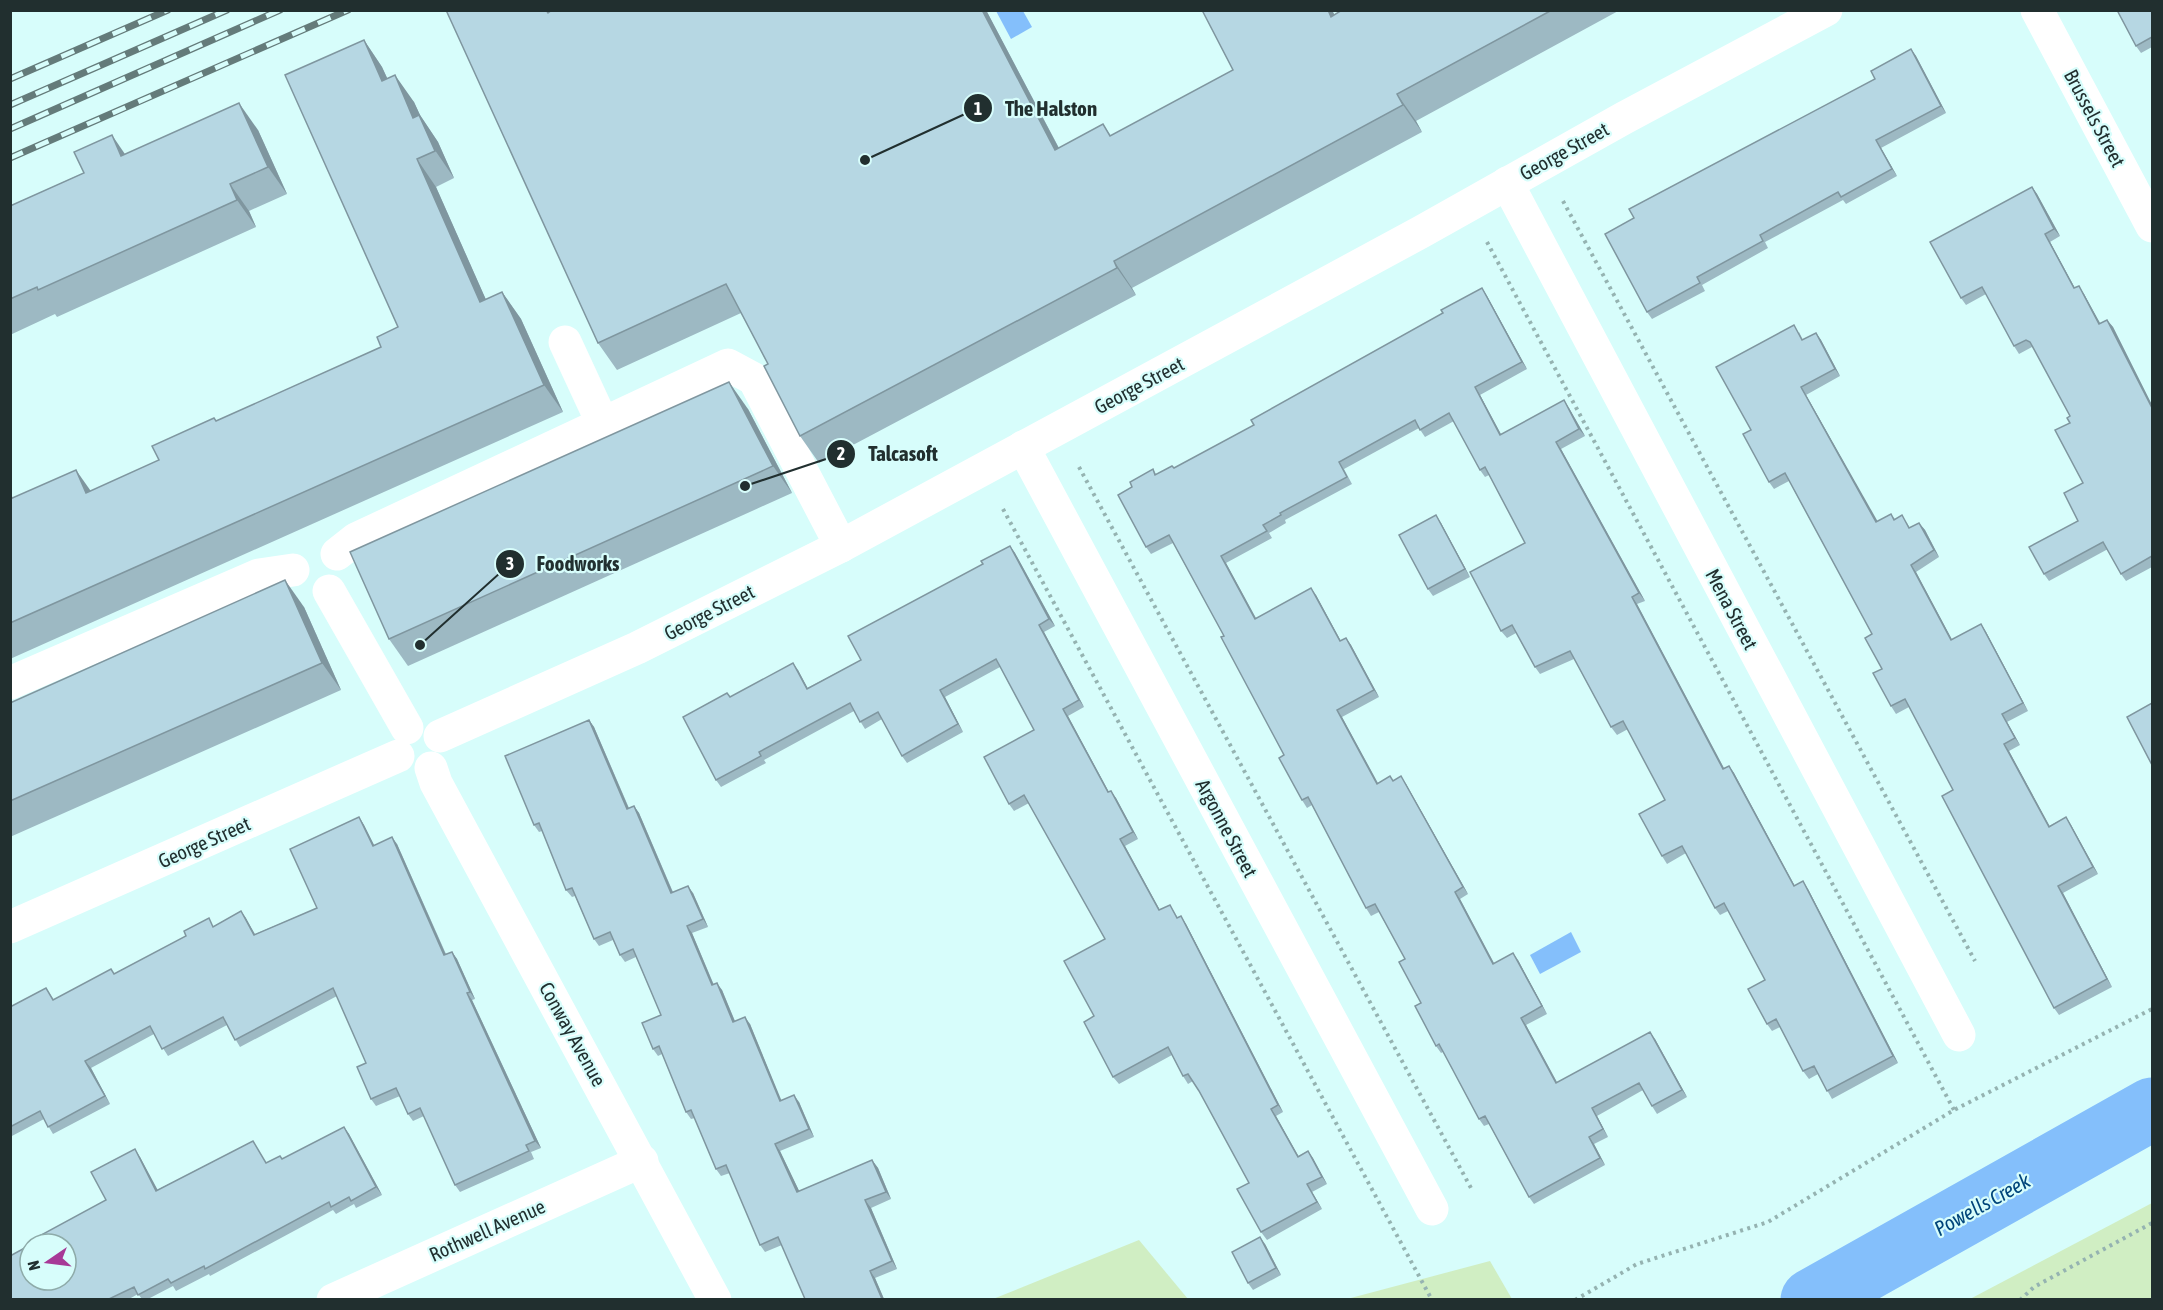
<svg xmlns="http://www.w3.org/2000/svg" width="2163" height="1310" font-family="'Asap Condensed',sans-serif">
	<style>
		.green { fill: #d0eec3 }
		.water { fill: #84bffb }
		.lines { fill: none; stroke-linecap: round; stroke-linejoin: round }
		.river { stroke: #84bffb; stroke-width: 63 }
		.path { stroke: #95b3b1; stroke-width: 4; stroke-dasharray: 3 4.5; stroke-linecap: butt }
		.minor { stroke: #fff; stroke-width: 33 }
		.rail-casing { stroke: #647b7a; stroke-width: 7 }
		.rail { stroke: #d7fdfb; stroke-width: 4.5; stroke-dasharray: 14; stroke-linecap: butt }
		.wall { fill: #9db9c3 }
		.shaded-wall { fill: #7f969f }
		.building { fill: #b6d7e3; stroke: #7f969f; stroke-width: 1.5 }
		.labels { text-anchor: middle; dominant-baseline: central; stroke-width: 4.5; stroke-linejoin: round; paint-order: stroke }
		.street-label { font-size: 20px; fill: #212f2f; stroke: #d7fdfb }
		.water-label { font-size: 21px; font-style: italic; fill: #00457a; stroke: #d7fdfb }
		.leader { fill: none; stroke: #212f2f; stroke-width: 2 }
		.callout-dot { fill: #212f2f; stroke: #d7fdfb; stroke-width: 2 }
		.mark-label { font-size: 18px; text-anchor: middle; font-weight: bold; fill: #fff }
		.callout-label { font-size: 21px; text-anchor: middle; font-weight: bold; fill: #212f2f; stroke: #d7fdfb; stroke-width: 4.5; stroke-linejoin: round; paint-order: stroke }
	</style>
	<rect width="100%" height="100%" fill="#d7fdfb"/>
	<g class="green">
		<polygon points="2152,1203 2152,1299 1970,1299"/>
		<polygon points="1139,1240 1188,1299 993,1299"/>
		<polygon points="1490,1261 1512,1299 1347,1299"/>
	</g>
	<g class="water">
		<polygon points="996,11 1023,11 1032,27 1011,39"/>
		<polygon points="1571,932 1581,952 1540,974 1530,955"/>
	</g>
	<g class="lines">
		<polyline class="river" points="1812,1300 2152,1109"/>
		<g class="path">
			<polyline points="1563,201 1975,961"/>
			<polyline points="1487,242 1954,1110"/>
			<polyline points="1079,467 1471,1188"/>
			<polyline points="1003,509 1432,1300"/>
			<polyline points="1575,1300 1637,1264 1768,1222 1954,1110 2152,1009"/>
			<polyline points="2020,1300 2034,1287 2152,1223"/>
		</g>
		<g class="minor">
			<polyline points="2037,10 2152,226"/>
			<polyline points="1507,183 1959,1035"/>
			<polyline points="565,342 602,422"/>
			<polyline points="1023,447 1432,1209"/>
			<polyline points="337,554 356,539 728,365 754,379 841,546"/>
			<polyline points="329,591 407,728"/>
			<polyline points="10,683 259,575 293,570"/>
			<polyline points="440,736 637,648 841,546 1421,232 1624,118 1826,10"/>
			<polyline points="431,768 436,783 715,1300"/>
			<polyline points="10,927 398,756"/>
			<polyline points="333,1300 642,1161"/>
		</g>
		<defs>
			<g id="rail">
				<polyline points="10,79 168,10"/>
				<polyline points="10,105 227,10"/>
				<polyline points="10,129 280,10"/>
				<polyline points="10,158 348,10"/>
			</g>
		</defs>
		<use href="#rail" class="rail-casing"/>
		<use href="#rail" class="rail"/>
	</g>
	<g class="wall">
		<polygon points="446,10 986,10 1059,148 1103,124 1111,136 1233,70 1202,10 1332,10 1334,15 1342,10 1620,10 1416,121 1422,132 1132,288 1136,295 819,463 800,436 768,364 741,313 617,370 598,343"/>
		<polygon points="2152,10 2152,47 2141,53 2136,46"/>
		<polygon points="364,40 382,67 387,78 414,102 420,115 438,142 454,178 436,187 486,300 502,292 521,319 563,412 10,659 10,492 13,498 91,491 159,460 216,421 381,347 398,327"/>
		<polygon points="1911,49 1916,56 1946,113 1881,148 1897,176 1846,204 1843,200 1765,242 1768,248 1702,285 1705,291 1652,319 1647,312 1875,79"/>
		<polygon points="258,130 287,194 249,211 256,227 57,317 55,314 10,335 10,206 125,154"/>
		<polygon points="2032,187 2037,194 2060,236 2050,242 2075,288 2084,294 2100,324 2107,320 2113,327 2152,405 2152,567 2126,581 2121,574 2108,549 2049,581 2044,574 2078,521 2083,483 2070,423 2070,416 2034,348 2032,347 2019,354 2014,346 1986,294 1966,305 1961,298"/>
		<polygon points="1482,288 1487,296 1527,369 1480,395 1501,434 1569,408 1585,436 1561,449 1645,601 1637,604 1724,768 1729,766 1734,773 1795,886 1808,889 1898,1063 1832,1099 1818,1074 1809,1079 1803,1071 1780,1027 1772,1031 1767,1024 1765,980 1728,911 1720,915 1715,908 1686,853 1667,864 1662,856 1665,800 1628,729 1617,735 1611,727 1574,659 1540,674 1535,667 1516,633 1507,638 1501,631 1525,543 1489,475 1485,477 1480,470 1454,421 1425,437 1419,428 1344,469 1352,484 1285,520 1286,523 1269,533 1272,538 1226,563 1256,618 1316,595 1341,641 1346,638 1351,645 1379,697 1342,717 1378,783 1393,780 1406,784 1468,894 1460,899 1494,963 1518,960 1547,1014 1526,1025 1557,1082 1655,1039 1687,1097 1657,1114 1652,1106 1643,1090 1597,1116 1608,1137 1594,1144 1605,1165 1534,1204 1529,1197 1489,1124 1484,1126 1479,1119 1443,1052 1441,1053 1436,1046 1405,959 1379,912 1371,916 1366,908 1312,805 1307,808 1302,800 1284,755 1224,636 1173,543 1151,554 1146,547 1132,487 1153,469 1156,474 1174,468 1254,425 1443,313"/>
		<polygon points="1799,332 1803,340 1816,333 1821,340 1840,376 1806,395 1877,522 1891,514 1895,519 1907,523 1910,528 1919,523 1925,530 1939,557 1916,572 1952,640 1981,624 1986,632 2028,711 2007,722 2020,745 2009,751 2049,826 2066,817 2071,825 2098,874 2063,893 2112,987 2059,1015 2054,1008 1953,790 1909,707 1896,714 1891,706 1872,634 1789,481 1774,489 1769,482 1751,430"/>
		<polygon points="748,409 792,493 408,666 389,639"/>
		<polygon points="1441,523 1470,577 1433,596 1428,589"/>
		<polygon points="1010,546 1015,553 1055,626 1044,632 1084,707 1068,716 1109,792 1116,798 1138,839 1125,846 1160,910 1170,905 1178,918 1186,924 1283,1112 1276,1116 1298,1156 1308,1151 1327,1184 1312,1192 1322,1209 1267,1240 1261,1232 1249,1183 1199,1091 1193,1081 1188,1084 1183,1076 1172,1055 1119,1084 1113,1077 1094,1016 1105,939 1029,803 1014,811 1009,804 1034,730 1000,667 945,697 963,732 907,763 902,756 882,719 865,729 854,711 764,760 766,763 721,787 716,780 727,693 730,697 798,670 807,688 861,660 983,564"/>
		<polygon points="304,607 341,690 10,837 10,703"/>
		<polygon points="589,720 594,727 629,808 634,806 639,813 673,892 693,893 708,927 692,933 714,985 722,990 735,1021 750,1024 781,1101 799,1102 814,1137 780,1151 799,1191 872,1160 878,1168 891,1199 871,1208 897,1269 875,1278 884,1299 805,1299 782,1245 765,1252 760,1245 730,1173 721,1176 716,1169 695,1118 691,1119 686,1112 662,1054 658,1056 653,1049 661,1015 636,957 625,962 620,955 613,940 599,946 594,939 575,896 572,897 566,890 542,831 539,832 534,825"/>
		<polygon points="359,817 364,825 374,845 397,844 446,954 452,952 457,959 475,999 472,1000 541,1148 531,1152 534,1159 460,1192 455,1185 424,1116 413,1121 408,1114 400,1096 376,1106 371,1099 366,1063 337,996 240,1047 227,1025 168,1056 154,1034 91,1068 110,1104 53,1134 44,1119 10,1137 10,1007 46,988 54,1000 114,974 214,926 241,911 255,934 317,908"/>
		<polygon points="344,1127 349,1134 382,1195 356,1208 354,1204 336,1214 333,1210 210,1276 209,1274 176,1291 173,1286 148,1299 142,1299 138,1294 129,1299 10,1299 30,1245 106,1200 140,1157 157,1190 253,1141 266,1163 283,1159"/>
		<polygon points="1265,1244 1281,1275 1253,1290 1248,1283"/>
	</g>
	<g class="shaded-wall">
		<polygon points="982,10 986,10 1074,177 1055,150"/>
		<polygon points="1328,10 1332,10 1350,44 1331,17"/>
		<polygon points="364,40 382,67 401,108 382,81"/>
		<polygon points="1911,49 1916,56 1946,113 1941,106"/>
		<polygon points="395,75 414,102 420,115 438,142 454,178 413,118"/>
		<polygon points="1397,94 1416,121 1422,132 1403,105"/>
		<polygon points="239,103 258,130 287,194 268,167"/>
		<polygon points="112,135 131,163 121,156"/>
		<polygon points="1876,140 1881,148 1897,176 1892,169"/>
		<polygon points="417,159 436,187 499,329 480,302"/>
		<polygon points="230,184 249,211 256,227 237,200"/>
		<polygon points="2032,187 2037,194 2060,236 2054,229"/>
		<polygon points="2045,234 2050,242 2079,296 2074,288"/>
		<polygon points="1114,261 1132,288 1136,295 1117,268"/>
		<polygon points="2079,286 2084,294 2105,332 2099,324"/>
		<polygon points="1482,288 1487,296 1527,369 1522,362"/>
		<polygon points="502,292 521,319 563,412 544,385"/>
		<polygon points="2107,320 2113,327 2152,405 2152,408"/>
		<polygon points="1816,333 1821,340 1840,376 1835,369"/>
		<polygon points="729,382 748,409 792,493 773,466"/>
		<polygon points="1475,387 1480,395 1505,442 1500,435"/>
		<polygon points="1801,387 1806,395 1882,529 1876,522"/>
		<polygon points="1564,400 1569,408 1585,436 1579,429"/>
		<polygon points="1556,442 1561,449 1645,601 1639,593"/>
		<polygon points="76,470 95,497 86,493"/>
		<polygon points="1436,515 1441,523 1470,577 1465,569"/>
		<polygon points="1919,523 1925,530 1939,557 1934,550"/>
		<polygon points="1010,546 1015,553 1055,626 1049,619"/>
		<polygon points="1221,556 1226,563 1260,626 1255,619"/>
		<polygon points="1911,565 1916,572 1956,647 1951,640"/>
		<polygon points="285,580 304,607 341,690 322,663"/>
		<polygon points="1311,588 1316,595 1345,649 1340,641"/>
		<polygon points="1632,597 1637,604 1728,776 1723,769"/>
		<polygon points="1981,624 1986,632 2028,711 2023,703"/>
		<polygon points="1039,625 1044,632 1084,707 1079,700"/>
		<polygon points="1346,638 1351,645 1379,697 1374,690"/>
		<polygon points="793,663 798,670 812,696 807,689"/>
		<polygon points="940,690 945,697 963,732 958,724"/>
		<polygon points="1063,709 1068,716 1113,800 1108,792"/>
		<polygon points="1337,710 1342,717 1382,791 1377,784"/>
		<polygon points="2002,714 2007,722 2020,745 2015,738"/>
		<polygon points="589,720 594,727 632,816 627,809"/>
		<polygon points="2004,744 2009,751 2054,834 2049,827"/>
		<polygon points="1729,766 1734,773 1799,894 1794,886"/>
		<polygon points="1401,776 1406,784 1468,894 1463,887"/>
		<polygon points="1111,791 1116,798 1138,839 1133,832"/>
		<polygon points="634,806 639,813 676,900 671,893"/>
		<polygon points="359,817 364,825 378,853 373,846"/>
		<polygon points="2066,817 2071,825 2098,874 2093,867"/>
		<polygon points="392,837 397,844 449,962 444,955"/>
		<polygon points="1120,839 1125,846 1164,918 1159,910"/>
		<polygon points="1803,881 1808,889 1898,1063 1893,1056"/>
		<polygon points="688,886 693,893 708,927 703,919"/>
		<polygon points="2058,886 2063,893 2112,987 2107,979"/>
		<polygon points="1455,892 1460,899 1498,971 1493,964"/>
		<polygon points="241,911 246,918 259,942 254,935"/>
		<polygon points="1181,916 1186,924 1283,1112 1278,1105"/>
		<polygon points="687,926 692,933 717,993 712,985"/>
		<polygon points="452,952 457,959 475,999 470,992"/>
		<polygon points="1513,953 1518,960 1547,1014 1542,1006"/>
		<polygon points="717,983 722,990 738,1029 733,1022"/>
		<polygon points="467,993 472,1000 541,1148 535,1141"/>
		<polygon points="745,1017 750,1024 785,1109 780,1101"/>
		<polygon points="1521,1018 1526,1025 1561,1090 1556,1083"/>
		<polygon points="1650,1032 1655,1039 1687,1097 1682,1090"/>
		<polygon points="85,1061 91,1068 110,1104 105,1096"/>
		<polygon points="794,1095 799,1102 814,1137 809,1129"/>
		<polygon points="1592,1108 1597,1116 1608,1137 1603,1129"/>
		<polygon points="1271,1109 1276,1116 1303,1164 1298,1157"/>
		<polygon points="344,1127 349,1134 382,1195 376,1187"/>
		<polygon points="1589,1137 1594,1144 1605,1165 1600,1158"/>
		<polygon points="775,1144 780,1151 803,1199 797,1192"/>
		<polygon points="135,1149 140,1157 162,1198 156,1191"/>
		<polygon points="1308,1151 1313,1158 1327,1184 1322,1177"/>
		<polygon points="872,1160 878,1168 891,1199 886,1192"/>
		<polygon points="1307,1184 1312,1192 1322,1209 1317,1202"/>
		<polygon points="865,1200 871,1208 897,1269 892,1261"/>
		<polygon points="1260,1237 1265,1244 1281,1275 1276,1268"/>
		<polygon points="870,1271 875,1278 884,1299 882,1299"/>
	</g>
	<g class="building">
		<polygon points="446,10 546,10 548,13 552,10 982,10 1055,150 1103,124 1110,136 1233,70 1202,10 1328,10 1331,17 1342,10 1552,10 1397,94 1403,105 1114,261 1117,268 800,436 764,366 768,364 726,284 598,343"/>
		<polygon points="2117,10 2152,10 2152,37 2136,46"/>
		<polygon points="364,40 382,81 395,75 413,118 419,115 435,151 417,159 480,302 502,292 544,385 10,623 10,499 76,470 86,493 159,460 152,446 214,418 216,421 381,347 377,337 398,327 285,75"/>
		<polygon points="1911,49 1941,106 1876,140 1892,169 1841,197 1838,192 1760,235 1763,241 1697,277 1700,283 1647,312 1605,234 1634,218 1629,209 1875,79 1871,71"/>
		<polygon points="239,103 268,167 230,184 237,200 38,290 37,287 10,299 10,206 84,173 74,152 112,135 121,156"/>
		<polygon points="2032,187 2054,229 2045,234 2074,288 2079,286 2099,324 2107,320 2152,408 2152,556 2121,574 2103,542 2044,574 2029,547 2078,521 2064,493 2083,483 2055,430 2070,423 2067,418 2070,416 2030,342 2026,340 2014,346 1982,287 1961,298 1930,242"/>
		<polygon points="1482,288 1522,362 1475,387 1500,435 1564,400 1579,429 1556,442 1639,593 1632,597 1723,769 1729,766 1794,886 1803,881 1893,1056 1827,1091 1814,1066 1803,1071 1776,1019 1767,1024 1748,989 1765,980 1724,903 1715,908 1682,846 1662,856 1639,814 1665,800 1623,721 1611,727 1570,651 1535,667 1512,625 1501,631 1470,572 1525,543 1485,467 1480,470 1449,413 1420,430 1415,420 1339,462 1347,477 1280,513 1281,515 1263,525 1267,531 1221,556 1255,619 1311,588 1340,641 1346,638 1374,690 1337,710 1377,784 1390,776 1393,781 1401,776 1463,887 1455,892 1493,964 1513,953 1542,1006 1521,1018 1556,1083 1650,1032 1682,1090 1652,1106 1639,1083 1592,1108 1603,1129 1589,1137 1600,1158 1529,1197 1485,1116 1479,1119 1439,1044 1436,1046 1415,1006 1421,1003 1399,962 1405,959 1375,904 1366,908 1308,797 1302,800 1279,758 1284,755 1221,637 1224,636 1169,535 1146,547 1118,495 1132,487 1130,482 1153,469 1155,475 1172,466 1174,468 1254,425 1251,420 1443,313 1441,310"/>
		<polygon points="1794,325 1802,340 1816,333 1835,369 1801,387 1876,522 1891,514 1894,520 1902,515 1909,528 1919,523 1934,550 1911,565 1951,640 1981,624 2023,703 2002,714 2015,738 2004,744 2049,827 2066,817 2093,867 2058,886 2107,979 2054,1008 1942,796 1953,790 1905,699 1891,706 1873,673 1882,669 1865,638 1872,634 1785,473 1769,482 1743,434 1751,430 1716,367"/>
		<polygon points="729,382 773,466 389,639 350,552"/>
		<polygon points="1436,515 1465,569 1428,589 1399,535"/>
		<polygon points="1010,546 1049,619 1039,625 1079,700 1063,709 1108,792 1111,791 1133,832 1120,839 1159,910 1170,905 1177,918 1181,916 1278,1105 1271,1109 1298,1157 1308,1151 1322,1177 1307,1184 1317,1202 1261,1232 1237,1189 1249,1183 1199,1091 1188,1074 1183,1076 1168,1047 1113,1077 1084,1022 1094,1016 1064,961 1105,939 1024,795 1009,804 984,757 1034,730 996,659 940,690 958,724 902,756 878,712 860,722 850,703 759,752 761,756 716,780 683,717 727,693 730,697 793,663 807,689 861,660 848,636 983,564 981,561"/>
		<polygon points="285,580 322,663 10,801 10,703"/>
		<polygon points="2152,703 2152,765 2127,717"/>
		<polygon points="589,720 627,809 634,806 671,893 688,886 703,919 687,926 712,985 717,983 733,1022 745,1017 780,1101 794,1095 809,1129 775,1144 797,1192 872,1160 886,1192 865,1200 892,1261 870,1271 882,1299 805,1299 778,1237 760,1245 726,1165 716,1169 691,1110 686,1112 659,1046 653,1049 642,1023 661,1015 633,949 620,955 610,932 594,939 572,888 566,890 539,823 534,825 505,756"/>
		<polygon points="359,817 373,846 392,837 444,955 452,952 470,992 467,993 535,1141 526,1145 529,1151 455,1185 420,1108 408,1114 396,1088 371,1099 357,1067 366,1063 333,988 235,1040 223,1017 162,1049 150,1026 85,1061 105,1096 48,1127 40,1111 10,1127 10,1007 46,988 53,1000 111,969 114,974 186,936 184,931 209,918 213,927 241,911 254,935 317,908 290,849"/>
		<polygon points="344,1127 376,1187 351,1201 349,1197 331,1207 329,1202 205,1269 204,1266 171,1283 168,1279 138,1295 134,1287 109,1299 10,1299 10,1256 30,1245 30,1280 66,1280 66,1244 31,1244 30,1241 106,1200 91,1172 135,1149 156,1191 253,1141 266,1163 280,1156 282,1159"/>
		<polygon points="1260,1237 1276,1268 1248,1283 1232,1252"/>
	</g>
	<g class="labels">
		<g class="street-label">
			<text transform="translate(2095 118) rotate(62)">Brussels Street</text>
			<text transform="translate(1564 151) rotate(-29)">George Street</text>
			<text transform="translate(1139 385) rotate(-28)">George Street</text>
			<text transform="translate(1732 609) rotate(62)">Mena Street</text>
			<text transform="translate(709 612) rotate(-27)">George Street</text>
			<text transform="translate(1227 828) rotate(62)">Argonne Street</text>
			<text transform="translate(204 842) rotate(-24)">George Street</text>
			<text transform="translate(573 1034) rotate(61)">Conway Avenue</text>
			<text transform="translate(487 1230) rotate(-24)">Rothwell Avenue</text>
		</g>
		<g class="water-label">
			<text transform="translate(1982 1204) rotate(-29)">Powells Creek</text>
		</g>
	</g>
	<path class="leader" d="M865 160L978 108M745 486L841 454M420 645L510 564"/>
	<g class="callout-dot">
		<circle cx="865" cy="160" r="6"/>
		<circle cx="745" cy="486" r="6"/>
		<circle cx="420" cy="645" r="6"/>
		<circle cx="978" cy="108" r="15"/>
		<circle cx="841" cy="454" r="15"/>
		<circle cx="510" cy="564" r="15"/>
	</g>
	<g class="mark-label">
		<text x="978" y="115">1</text>
		<text x="841" y="460">2</text>
		<text x="510" y="570">3</text>
	</g>
	<g class="callout-label">
		<text x="1051" y="116">The Halston</text>
		<text x="903" y="461">Talcasoft</text>
		<text x="578" y="571">Foodworks</text>
	</g>
	<rect width="2163" height="1310" fill="none" stroke="#212f2f" stroke-width="24"/>
	<g transform="translate(48 1262) rotate(256)"><circle r="28" fill="#d7fdfb" stroke="#8eaba9" stroke-width="1.5"/>
	<path d="M0-4.5L10 22L0 15L-10 22Z" fill="#a73997"/>
	<text y="-9" font-size="16" font-weight="bold" text-anchor="middle" fill="#212f2f">N</text>
	</g>
</svg>
